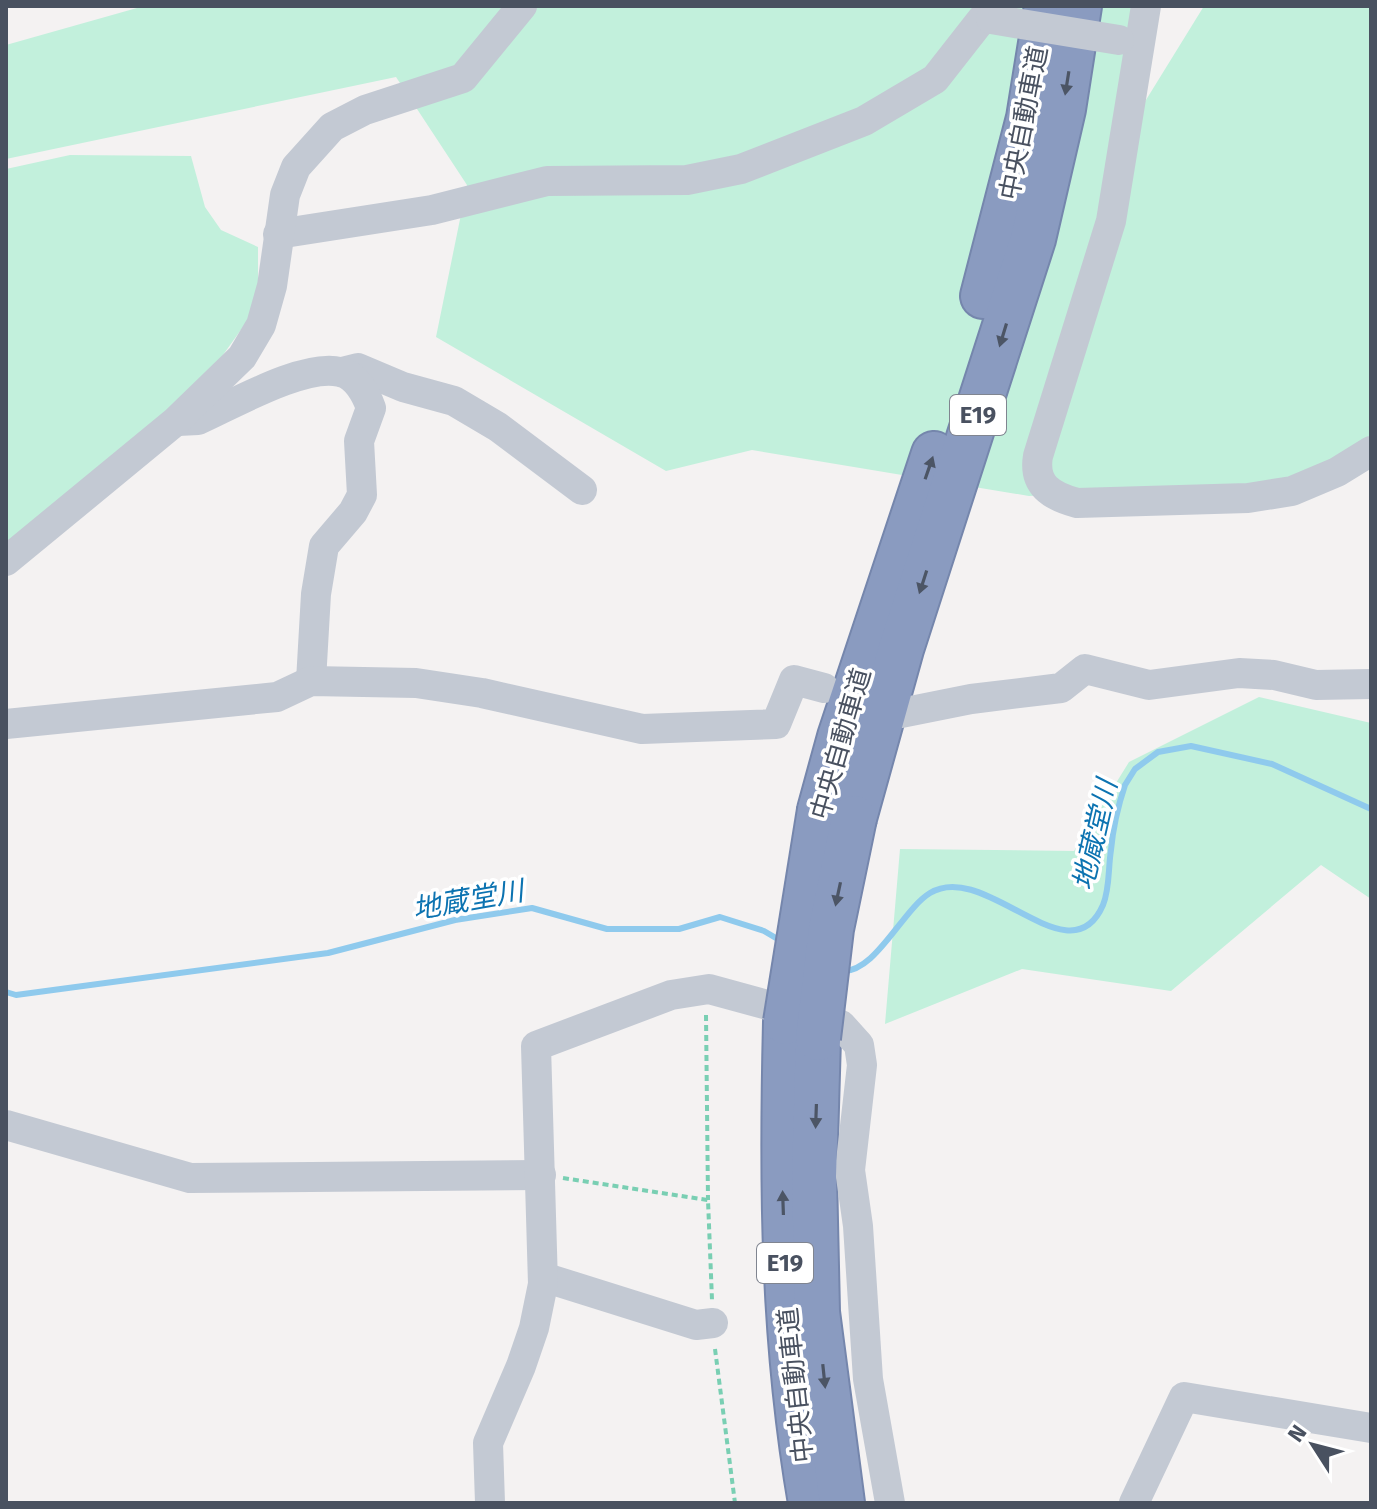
<svg xmlns="http://www.w3.org/2000/svg" width="1377" height="1509" font-family="'Fira Sans','Noto Sans JP',sans-serif">
	<style>
		.green { fill: #c2f0dc }
		.lines { fill: none; stroke-linecap: round; stroke-linejoin: round }
		.stream { stroke: #8fcaed; stroke-width: 6 }
		.highway-casing { stroke: #7586ac; stroke-width: 48 }
		.path { stroke: #79cfb3; stroke-width: 4; stroke-dasharray: 6 4; stroke-linecap: butt }
		.minor { stroke: #c3c9d3; stroke-width: 30 }
		.highway { stroke: #8a9bc0; stroke-width: 44 }
		.highway-bridge-casing { stroke: #7586ac; stroke-width: 48; stroke-linecap: butt }
		.minor-bridge { stroke: #c3c9d3; stroke-width: 30 }
		.highway-bridge { stroke: #8a9bc0; stroke-width: 44 }
		.oneway { fill: #4c5565 }
		.labels { text-anchor: middle; dominant-baseline: central; stroke-width: 7; stroke-linejoin: round; paint-order: stroke }
		.shield { fill: #fff; stroke: #808590; stroke-width: 2 }
		.shield-label { font-size: 24px; font-weight: bold; fill: #495160 }
		.street-label { font-size: 26px; fill: #495160; stroke: #fff }
		.water-label { font-size: 28px; font-style: italic; fill: #0c73b1; stroke: #fff }
	</style>
	<rect width="100%" height="100%" fill="#f4f2f2"/>
	<g class="green">
		<polygon points="144,6 1142,6 1133,121 1204,6 1371,6 1371,440 1297,482 1029,496 752,450 666,471 436,337 467,185 396,77 6,159 6,45"/>
		<polygon points="70,155 191,156 205,207 221,230 258,247 258,291 248,320 210,373 6,551 6,169"/>
		<polygon points="1259,697 1371,723 1371,899 1321,865 1171,991 1022,969 885,1024 900,849 1074,851 1129,762"/>
	</g>
	<g class="lines">
		<g class="stream">
			<path d="M841 971C875 974 902 910 930 893 985 859 1070 981 1103 905 1110 888 1108 868 1111 850 1113 828 1118 806 1125 785L1135 769 1158 752 1191 746 1272 764 1371 809"/>
			<polyline points="6,992 16,995 328,953 455,920 532,908 607,929 679,929 720,917 764,931 781,941"/>
		</g>
		<defs>
			<g id="highway">
				<polyline points="983,296 1029,118 1047,6"/>
				<polyline points="820,810 840,737 934,454"/>
				<polyline points="854,818 901,649 1033,239 1063,109 1079,6"/>
				<path d="M786 1022C782 1187 783 1340 811 1503"/>
				<polyline points="818,1038 814,1176 817,1312 842,1503"/>
			</g>
		</defs>
		<use href="#highway" class="highway-casing"/>
		<g class="path">
			<polyline points="706,1015 708,1200"/>
			<polyline points="563,1178 708,1200 712,1300"/>
			<polyline points="715,1349 735,1503"/>
		</g>
		<g class="minor">
			<path d="M1146 6 1111 221 1038 456C1033 485 1051 496 1077 503L1248 498 1292 491 1337 472 1371 451"/>
			<polyline points="278,234 432,210 547,181 687,180 741,169 864,121 935,79 982,19 991,19"/>
			<polyline points="342,372 358,368 403,387 454,401 498,427 582,490"/>
			<path d="M178 421 198 420C232 405 304 363 340 372 356 375 366 394 371 408L359 441 362 495 353 512 324 546 316 594 311 681"/>
			<polyline points="6,561 176,421 242,357 261,325 272,286 285,195 296,167 332,127 365,110 463,78 522,6"/>
			<polyline points="901,713 971,699 1061,688 1085,669 1149,685 1239,673 1274,675 1316,685 1371,684"/>
			<polyline points="6,724 277,697 311,681 416,683 482,693 642,729 776,724 794,680 824,688"/>
			<polyline points="6,1125 190,1178 541,1175"/>
			<polyline points="543,1277 696,1325 713,1323"/>
			<polyline points="490,1503 488,1443 521,1366 534,1328 543,1284 536,1046 671,995 709,989 841,1025 859,1045 862,1065 850,1170 858,1226 868,1379 890,1503"/>
			<polyline points="1134,1503 1184,1397 1371,1428"/>
		</g>
		<use href="#highway" class="highway"/>
		<defs>
			<g id="highway-bridge">
				<polyline points="786,1022 820,810"/>
				<polyline points="818,1038 831,929 854,818"/>
			</g>
		</defs>
		<use href="#highway-bridge" class="highway-bridge-casing"/>
		<polyline class="minor-bridge" points="991,19 1119,40"/>
		<use href="#highway-bridge" class="highway-bridge"/>
	</g>
	<defs><path id="oneway-solid" d="M-6-.8H1V-3.2L6.5 0L1 3.2V.8H-6Z" transform="scale(2)"/></defs>
	<g class="oneway">
		<use href="#oneway-solid" transform="translate(1067 83) rotate(99)"/>
		<use href="#oneway-solid" transform="translate(1003 335) rotate(107)"/>
		<use href="#oneway-solid" transform="translate(929 468) rotate(-71)"/>
		<use href="#oneway-solid" transform="translate(923 582) rotate(108)"/>
		<use href="#oneway-solid" transform="translate(838 894) rotate(102)"/>
		<use href="#oneway-solid" transform="translate(816 1116) rotate(92)"/>
		<use href="#oneway-solid" transform="translate(783 1203) rotate(-92)"/>
		<use href="#oneway-solid" transform="translate(824 1376) rotate(84)"/>
	</g>
	<g class="labels">
		<g class="shield">
			<rect x="950" y="395" width="56" height="40" rx="6"/>
			<rect x="757" y="1243" width="56" height="40" rx="6"/>
		</g>
		<g class="shield-label">
			<text x="978" y="415">E19</text>
			<text x="785" y="1263">E19</text>
		</g>
		<g class="street-label">
			<text transform="translate(1024 123) rotate(-79)">中央自動車道</text>
			<text transform="translate(841 744) rotate(-74)">中央自動車道</text>
			<text transform="translate(796 1385) rotate(-96)">中央自動車道</text>
		</g>
		<g class="water-label">
			<text transform="translate(1095 835) rotate(-77)">地蔵堂川</text>
			<text transform="translate(468 900) rotate(-10)">地蔵堂川</text>
		</g>
	</g>
	<rect width="1377" height="1509" fill="none" stroke="#495160" stroke-width="16"/>
	<g transform="translate(1313 1445) rotate(306)" stroke="#ffffff" stroke-width="6" paint-order="stroke">
	<path d="M0-6L14 30L0 20L-14 30Z" fill="#495160"/>
	<text y="-12" font-size="22" font-weight="bold" text-anchor="middle" fill="#495160">N</text>
	</g>
</svg>
